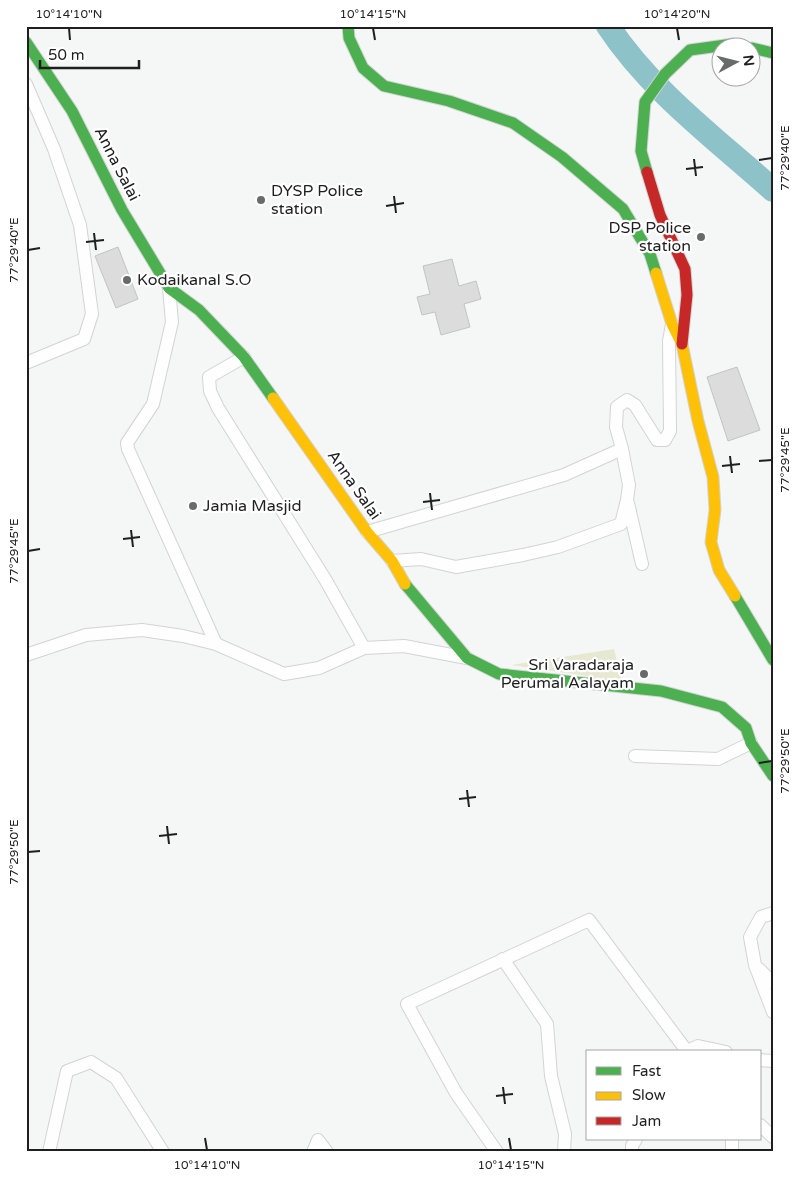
<svg xmlns="http://www.w3.org/2000/svg" width="799" height="1178" font-family="'Varela Round',sans-serif">
	<style>
		.green { fill: #e7e8d1 }
		.lines { fill: none; stroke-linecap: round; stroke-linejoin: round }
		.river { stroke: #8dc2c9; stroke-width: 24 }
		.building { fill: #dbdcdb; stroke: #c2c4c3 }
		.street-casing { stroke: #d2d4d3; stroke-width: 14 }
		.fast-casing { stroke: #d2d4d3; stroke-width: 13 }
		.slow-casing { stroke: #d2d4d3; stroke-width: 13 }
		.jam-casing { stroke: #d2d4d3; stroke-width: 13 }
		.street { stroke: #fefefe; stroke-width: 12 }
		.fast { stroke: #4caf50; stroke-width: 11 }
		.slow { stroke: #ffc107; stroke-width: 11 }
		.jam { stroke: #c62828; stroke-width: 11 }
		.ticks { fill: none; stroke: #1e1f1e; stroke-width: 2 }
		.poi-dot { fill: #696b6a; stroke: #fff; stroke-width: 2 }
		.labels { text-anchor: middle; dominant-baseline: central; stroke-width: 4.5; stroke-linejoin: round; paint-order: stroke }
		.street-label { font-size: 16px; fill: #1e1f1e; stroke: #fff }
		.poi-label { font-size: 16px; fill: #1e1f1e; stroke: #fff; text-anchor: start }
		.neatline { fill: none; stroke: #1e1f1e; stroke-width: 2 }
		.ticks-label { font-size: 12px; text-anchor: middle; fill: #1e1f1e }
	</style>
	<rect width="100%" height="100%" fill="#f5f7f6"/>
	<polygon class="green" points="614,649 622,681 511,665"/>
	<g class="lines">
		<path class="river" d="M608 26C651 91 715 138 773 190"/>
	</g>
	<g class="building">
		<polygon points="118,247 138,299 116,308 95,256"/>
		<polygon points="452,259 459,286 476,281 481,299 464,304 470,327 441,335 435,312 422,315 417,297 430,294 423,266"/>
		<polygon points="737,367 760,430 728,441 707,377"/>
	</g>
	<g class="lines">
		<defs>
			<g id="street">
				<polyline points="26,84 54,149 80,225 92,314 84,339 26,363"/>
				<polyline points="169,288 172,322 153,404 127,443 128,449 216,644"/>
				<polyline points="244,357 209,377 210,391 218,408 325,579 364,648"/>
				<polyline points="628,503 642,564"/>
				<polyline points="367,532 564,475 622,449"/>
				<polyline points="392,561 421,559 456,567 523,555 558,547 621,524 627,500 629,485 622,449 616,427 617,407 627,400 635,405 657,440 665,440 670,431 669,341 672,324"/>
				<polyline points="26,655 86,635 142,630 183,636 216,644 284,674 319,668 364,648 404,646 467,658"/>
				<polyline points="635,756 718,759 751,743"/>
				<polyline points="773,913 761,917 750,937 755,965 773,1012"/>
				<polyline points="503,959 547,1024 551,1076 565,1134 564,1152"/>
				<polyline points="759,969 773,983"/>
				<polyline points="685,1052 698,1046 726,1052"/>
				<polyline points="760,1060 773,1061"/>
				<polyline points="760,1125 773,1137"/>
				<polyline points="49,1152 67,1071 91,1062 116,1078 163,1152"/>
				<polyline points="313,1152 318,1140 327,1152"/>
				<polyline points="497,1152 456,1093 407,1004 589,920 686,1050"/>
				<polyline points="632,1152 632,1146 636,1139"/>
				<polyline points="732,1152 732,1139"/>
			</g>
			<g id="fast">
				<polyline points="348,26 349,38 363,68 384,86 449,101 513,123 562,157 623,209 650,254 656,273"/>
				<polyline points="26,42 72,111 122,210 169,288 199,310 244,357 273,398"/>
				<polyline points="752,48 773,53"/>
				<polyline points="647,172 641,151 645,102 665,74 690,50 733,44 747,48"/>
				<polyline points="405,584 467,658 499,674 661,691 722,707 746,728 751,743 773,776"/>
				<polyline points="735,596 773,660"/>
			</g>
			<g id="slow">
				<polyline points="656,273 672,324 682,344 698,421 713,477 715,510 711,542 719,570 735,596"/>
				<polyline points="273,398 367,532 392,561 405,584"/>
			</g>
			<polyline id="jam" points="647,172 660,215 685,269 687,295 682,344"/>
		</defs>
		<use href="#street" class="street-casing"/>
		<use href="#fast" class="fast-casing"/>
		<use href="#slow" class="slow-casing"/>
		<use href="#jam" class="jam-casing"/>
		<use href="#street" class="street"/>
		<use href="#fast" class="fast"/>
		<use href="#slow" class="slow"/>
		<use href="#jam" class="jam"/>
	</g>
	<path class="ticks" d="M69 28 70 40M373 28 375 40M677 28 679 40M694 159 696 176M759 160 772 158M686 169 703 167M394 196 396 213M386 206 404 203M94 233 96 250M86 242 104 240M28 250 40 248M730 456 732 473M759 461 772 460M722 466 740 464M430 493 432 510M423 502 440 500M131 530 133 547M123 539 140 537M28 551 40 549M759 763 772 761M467 790 469 807M459 799 476 797M167 826 169 844M159 836 177 834M28 852 40 851M503 1087 505 1104M496 1096 513 1094M205 1138 207 1150M509 1138 511 1150"/>
	<g class="poi-dot">
		<circle cx="261" cy="200" r="5"/>
		<circle cx="701" cy="237" r="5"/>
		<circle cx="127" cy="280" r="5"/>
		<circle cx="193" cy="506" r="5"/>
		<circle cx="644" cy="674" r="5"/>
	</g>
	<g class="labels">
		<g class="street-label">
			<text transform="translate(117 164) rotate(63)">Anna Salai</text>
			<text transform="translate(354 485) rotate(55)">Anna Salai</text>
		</g>
		<g class="poi-label">
			<text x="271" y="191">DYSP Police<tspan x="271" dy="18">station</tspan></text>
			<text x="691" y="228" text-anchor="end">DSP Police<tspan x="691" dy="18">station</tspan></text>
			<text x="137" y="280">Kodaikanal S.O</text>
			<text x="203" y="506">Jamia Masjid</text>
			<text x="634" y="665" text-anchor="end">Sri Varadaraja<tspan x="634" dy="18">Perumal Aalayam</tspan></text>
		</g>
	</g>
	<rect width="799" height="1178" fill="none" stroke="#ffffff" stroke-width="55"/>
	<rect x="586" y="1050" width="175" height="90" fill="#ffffff" stroke="#a5a5a5"/>
	<rect x="596" y="1067" width="25" height="8" fill="#4caf50" stroke="#a5a5a5"/>
	<text x="632" y="1076" font-size="15" fill="#1e1f1e">Fast</text>
	<rect x="596" y="1092" width="25" height="8" fill="#ffc107" stroke="#a5a5a5"/>
	<text x="632" y="1100" font-size="15" fill="#1e1f1e">Slow</text>
	<rect x="596" y="1117" width="25" height="8" fill="#c62828" stroke="#a5a5a5"/>
	<text x="632" y="1126" font-size="15" fill="#1e1f1e">Jam</text>
	<g transform="translate(736 62) rotate(83)"><circle r="24" fill="#ffffff" stroke="#a5a5a5"/>
	<path d="M0-4L9 19L0 12L-9 19Z" fill="#696b6a"/>
	<text y="-8" font-size="14" font-weight="bold" text-anchor="middle" fill="#1e1f1e">N</text>
	</g>
	<path d="M40 60v8h99v-8" fill="none" stroke="#1e1f1e" stroke-width="2.5"/>
	<text x="48" y="60" font-size="15" fill="#1e1f1e" stroke="#ffffff" stroke-width="4" paint-order="stroke">50 m</text>
	<rect x="28" y="28" width="744" height="1122" class="neatline"/>
	<g class="ticks-label">
		<text x="69" y="18">10°14'10"N</text>
		<text x="373" y="18">10°14'15"N</text>
		<text x="677" y="18">10°14'20"N</text>
		<text transform="translate(785 158) rotate(-90)" y="4">77°29'40"E</text>
		<text transform="translate(14 250) rotate(-90)" y="4">77°29'40"E</text>
		<text transform="translate(785 460) rotate(-90)" y="4">77°29'45"E</text>
		<text transform="translate(14 551) rotate(-90)" y="4">77°29'45"E</text>
		<text transform="translate(785 761) rotate(-90)" y="4">77°29'50"E</text>
		<text transform="translate(14 852) rotate(-90)" y="4">77°29'50"E</text>
		<text x="207" y="1169">10°14'10"N</text>
		<text x="511" y="1169">10°14'15"N</text>
	</g>
</svg>
